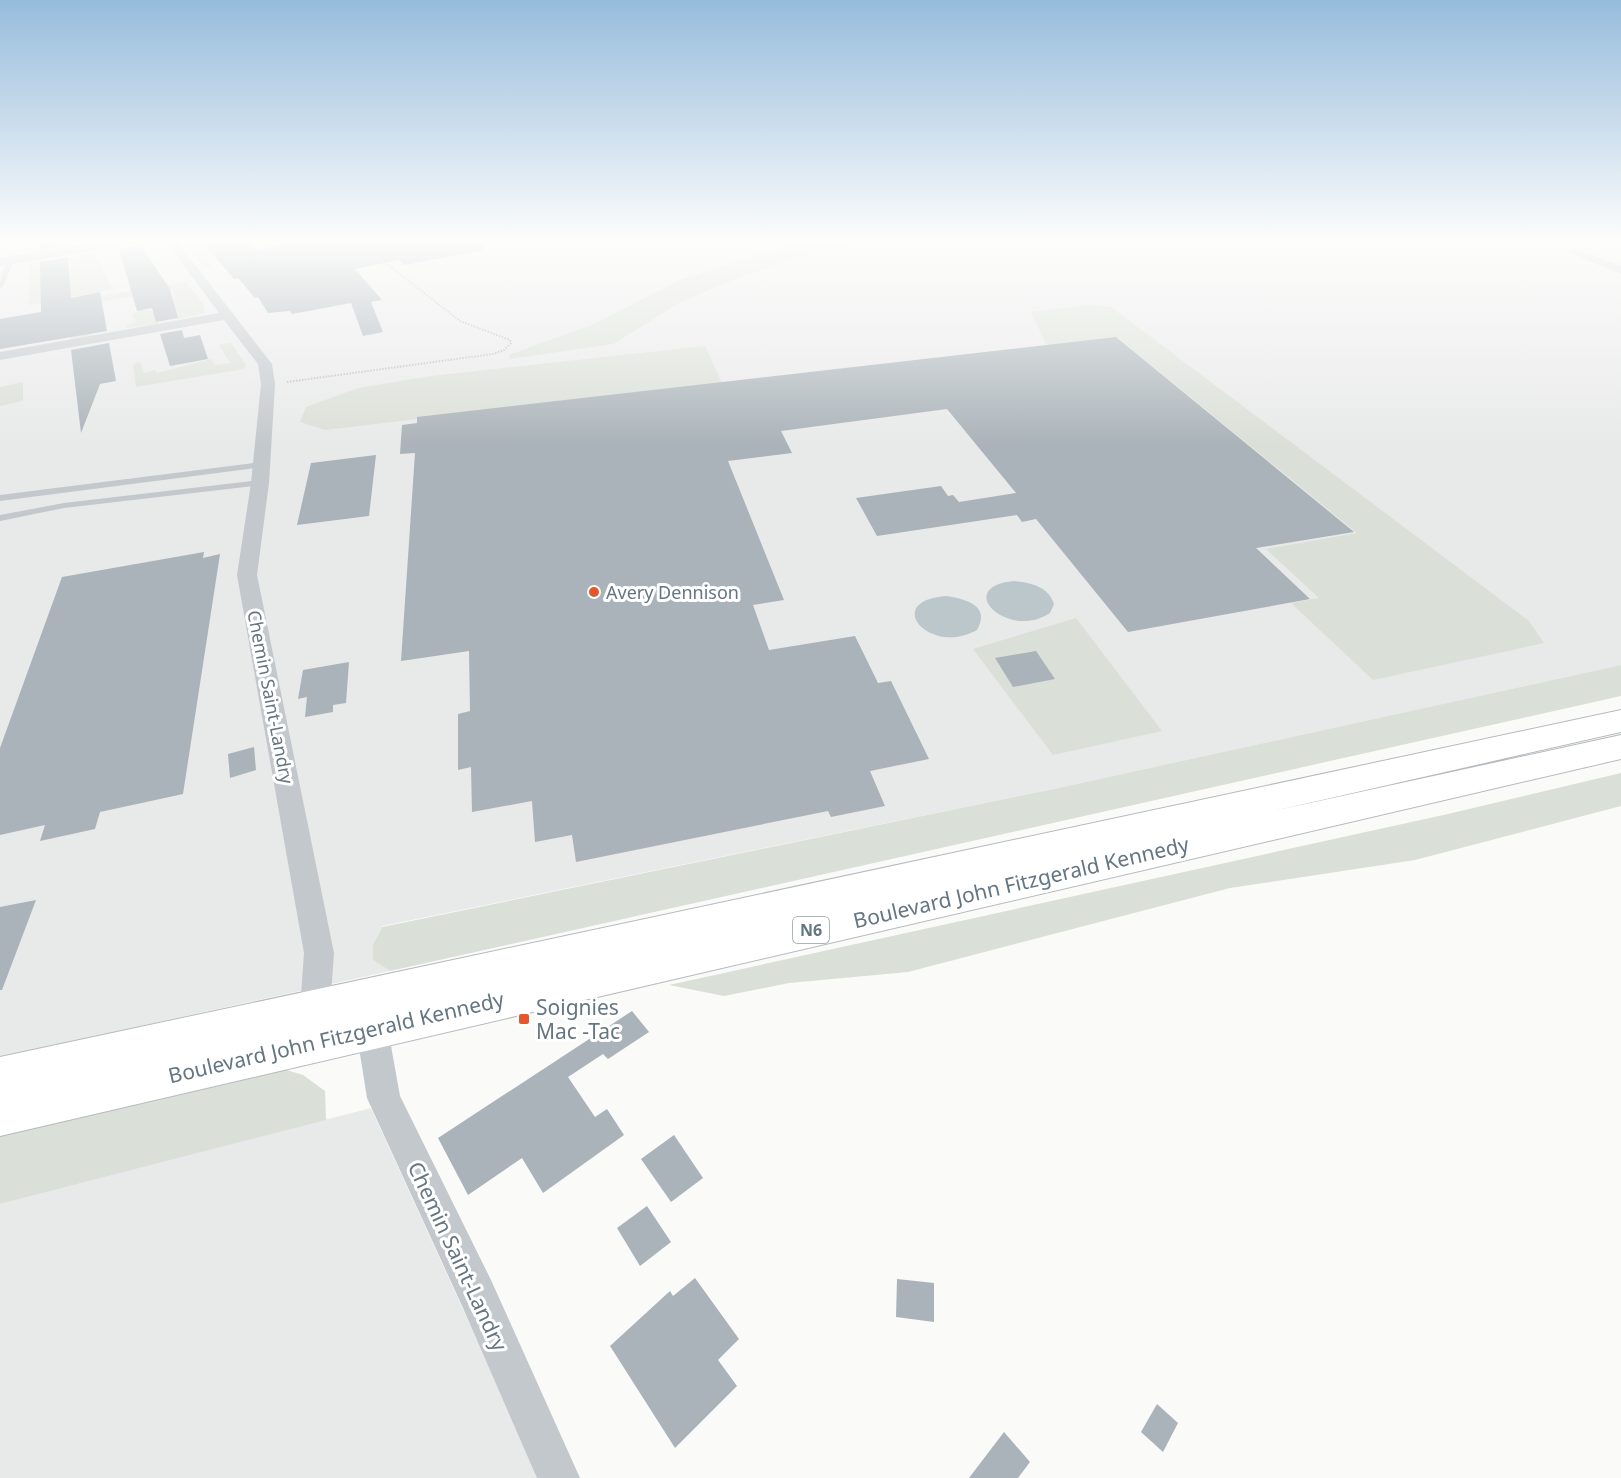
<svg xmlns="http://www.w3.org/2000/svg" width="1621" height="1478" font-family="'Noto Sans',sans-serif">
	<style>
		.built { fill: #e8e9e9 }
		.green { fill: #dadfd7 }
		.water { fill: #bbc7cb }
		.building { fill: #aab3b9 }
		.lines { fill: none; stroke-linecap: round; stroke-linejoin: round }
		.primary-casing { stroke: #b5babe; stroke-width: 2 }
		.path { stroke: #bbbfc2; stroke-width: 2; stroke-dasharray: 1.5 1.5; stroke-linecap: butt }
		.service { fill: #c3c8cc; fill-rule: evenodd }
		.minor { fill: #c3c8cc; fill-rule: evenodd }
		.primary { fill: #fff; fill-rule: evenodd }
		.poi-dot { fill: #e4572e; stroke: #fff; stroke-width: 2 }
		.labels { text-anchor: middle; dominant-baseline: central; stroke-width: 6; stroke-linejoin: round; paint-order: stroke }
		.shield { fill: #fff; stroke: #939fa8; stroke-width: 1.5 }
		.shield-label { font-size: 16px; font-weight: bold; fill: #657683 }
		.poi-label { font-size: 18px; fill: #657683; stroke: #fff; text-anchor: start }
		.street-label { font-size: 18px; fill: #657683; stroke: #fff }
		.near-street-label { font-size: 21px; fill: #657683; stroke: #fff }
		.near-poi-label { font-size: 21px; fill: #657683; stroke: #fff; text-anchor: start }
	</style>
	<rect width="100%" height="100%" fill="#fafaf8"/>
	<g class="built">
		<polygon points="0,239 1621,239 1621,665 1049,790 382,926 373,944 373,960 390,971 0,1057"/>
		<polygon points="371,1108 540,1478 0,1478 0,1204"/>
	</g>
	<g class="green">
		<polygon points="201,239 215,257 206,260 213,266 205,268 182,240"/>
		<polygon points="790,239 889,239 855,244 796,258 738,278 681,302 613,344 510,359 509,355 594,324 680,280 797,243"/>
		<polygon points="94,253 113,289 73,297 73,301 186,282 204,305 204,313 177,320 173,290 73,306 95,333 90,336 71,339 49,302 29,305 29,262 40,260 51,265 41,281 71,277 71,262 63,263 64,259"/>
		<polygon points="1089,305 1111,307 1529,621 1544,643 1373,680 1291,603 1319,598 1266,549 1357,533 1118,338 1047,346 1031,312"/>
		<polygon points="142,310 154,311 159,324 126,328 126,326 137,321 131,315"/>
		<polygon points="231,343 246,365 244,369 136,387 133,364 140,362 144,373 155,370 157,373 211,359 215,365 230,363 219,345"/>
		<polygon points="705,346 722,383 325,430 300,422 306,407 358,388 431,376"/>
		<polygon points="23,382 23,401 0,406 0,387"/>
		<polygon points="1076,618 1162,731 1053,755 973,649"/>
		<polygon points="1621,665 1621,696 390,971 373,960 373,944 382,927 1049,790"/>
		<polygon points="1621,773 1621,806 1415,860 1230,888 908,972 789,983 724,996 669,985 1448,814"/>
		<polygon points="280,1068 303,1075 325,1091 326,1120 0,1204 0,1133"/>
	</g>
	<g class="water">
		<path d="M1014 581C1031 583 1048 586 1054 604L1050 613C1008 641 952 587 1014 581Z"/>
		<path d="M946 596C965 599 991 605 977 630 930 657 881 601 946 596Z"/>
	</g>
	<g class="building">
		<polygon points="40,239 66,239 67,245 40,250"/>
		<polygon points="200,239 245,239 255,250 307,239 483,239 484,250 404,265 399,260 355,269 382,300 371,302 383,332 363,336 351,303 292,314 290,311 268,313 258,297 255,298 238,278 234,279"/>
		<polygon points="140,245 170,289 178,318 156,322 152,308 137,311 119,249"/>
		<polygon points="68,257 71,298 100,292 107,331 0,349 0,319 41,312 40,262"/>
		<polygon points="182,330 184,338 200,335 208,359 170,366 160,334"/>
		<polygon points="1116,337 1354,532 1256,548 1310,599 1128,632 1036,519 1022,522 1017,515 877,536 856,498 941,486 948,496 953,495 959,502 1016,493 947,409 781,431 792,453 728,461 784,600 753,605 769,650 855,636 878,683 891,681 929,759 870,771 885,806 831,817 828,811 576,862 572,835 535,842 532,801 472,812 471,767 458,770 458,714 470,711 469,651 401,661 415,453 400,454 402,425 417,423 417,417"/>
		<polygon points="109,343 116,381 100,384 81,433 71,350"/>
		<polygon points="376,455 369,516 297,525 311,463"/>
		<polygon points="204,552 203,558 220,554 183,794 100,812 95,829 40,841 45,825 0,835 0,748 62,577"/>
		<polygon points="1036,651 1055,679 1013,687 995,658"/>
		<polygon points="349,662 346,703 333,705 333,712 305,717 307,697 298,699 303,670"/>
		<polygon points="254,747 256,770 230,778 228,754"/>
		<polygon points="36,900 2,990 0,990 0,907"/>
		<polygon points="632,1011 649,1032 608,1059 603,1054 568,1077 595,1117 607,1109 624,1135 543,1193 522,1158 468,1195 438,1138"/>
		<polygon points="674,1135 703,1178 671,1202 641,1159"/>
		<polygon points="647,1206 671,1242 640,1266 617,1228"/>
		<polygon points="695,1278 739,1339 718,1360 737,1386 675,1448 610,1346 670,1291 673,1296"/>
		<polygon points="897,1279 934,1283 934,1322 896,1317"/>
		<polygon points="1157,1404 1178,1423 1163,1452 1141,1432"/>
		<polygon points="1004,1432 1030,1462 1018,1478 969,1478"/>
	</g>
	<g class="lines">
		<defs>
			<polygon id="primary" points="1621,710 1621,732 1269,812 1621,735 1621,759 0,1136 0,1057"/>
		</defs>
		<use href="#primary" class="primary-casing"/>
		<polyline class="path" points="287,382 493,354 504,350 511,343 510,340 460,321 355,239"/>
		<g class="service">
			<path d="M11 258 14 260 3 286 0 288C0 278 3 265 11 258Z"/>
			<polygon points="261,462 264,463 264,467 0,501 0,495"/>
			<polygon points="260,480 263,481 263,485 64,508 0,521 0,515 64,503"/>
		</g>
		<g class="minor">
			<polygon points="122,239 151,239 146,242 0,266 0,258"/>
			<polygon points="164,239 175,239 272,364 275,384 269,483 257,575 334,953 330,1009 326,1019 315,1023 304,1019 300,1009 304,953 237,575 251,483 261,384 258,364 224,320 0,360 0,352 219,313"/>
			<polygon points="1573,248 1621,266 1621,274 1569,253 1567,251"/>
			<polygon points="372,1014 383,1019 388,1029 400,1096 491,1280 580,1478 537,1478 463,1308 367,1098 356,1029 361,1019"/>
		</g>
		<use href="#primary" class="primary"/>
	</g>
	<linearGradient id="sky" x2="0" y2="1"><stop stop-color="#96bcdc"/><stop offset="0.54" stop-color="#fdfdfc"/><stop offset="1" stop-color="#fdfdfc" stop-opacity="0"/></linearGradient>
	<rect width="1621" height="446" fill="url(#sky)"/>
	<g class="poi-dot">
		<circle cx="594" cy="592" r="6"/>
		<rect x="518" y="1013" width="12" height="12" rx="3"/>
	</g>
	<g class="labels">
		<rect class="shield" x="793" y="917" width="36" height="26" rx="4.5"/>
		<g class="shield-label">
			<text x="811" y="930">N6</text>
		</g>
		<g class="poi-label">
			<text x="606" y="592">Avery Dennison</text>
		</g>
		<g class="street-label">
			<text transform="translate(271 697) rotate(79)">Chemin Saint-Landry</text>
		</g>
		<g class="near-street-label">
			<text transform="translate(1021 882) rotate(-13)">Boulevard John Fitzgerald Kennedy</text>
			<text transform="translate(336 1037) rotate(-13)">Boulevard John Fitzgerald Kennedy</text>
			<text transform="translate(458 1256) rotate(65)">Chemin Saint-Landry</text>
		</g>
		<g class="near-poi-label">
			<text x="536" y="1007">Soignies<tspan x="536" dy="24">Mac -Tac</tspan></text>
		</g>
	</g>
</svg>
